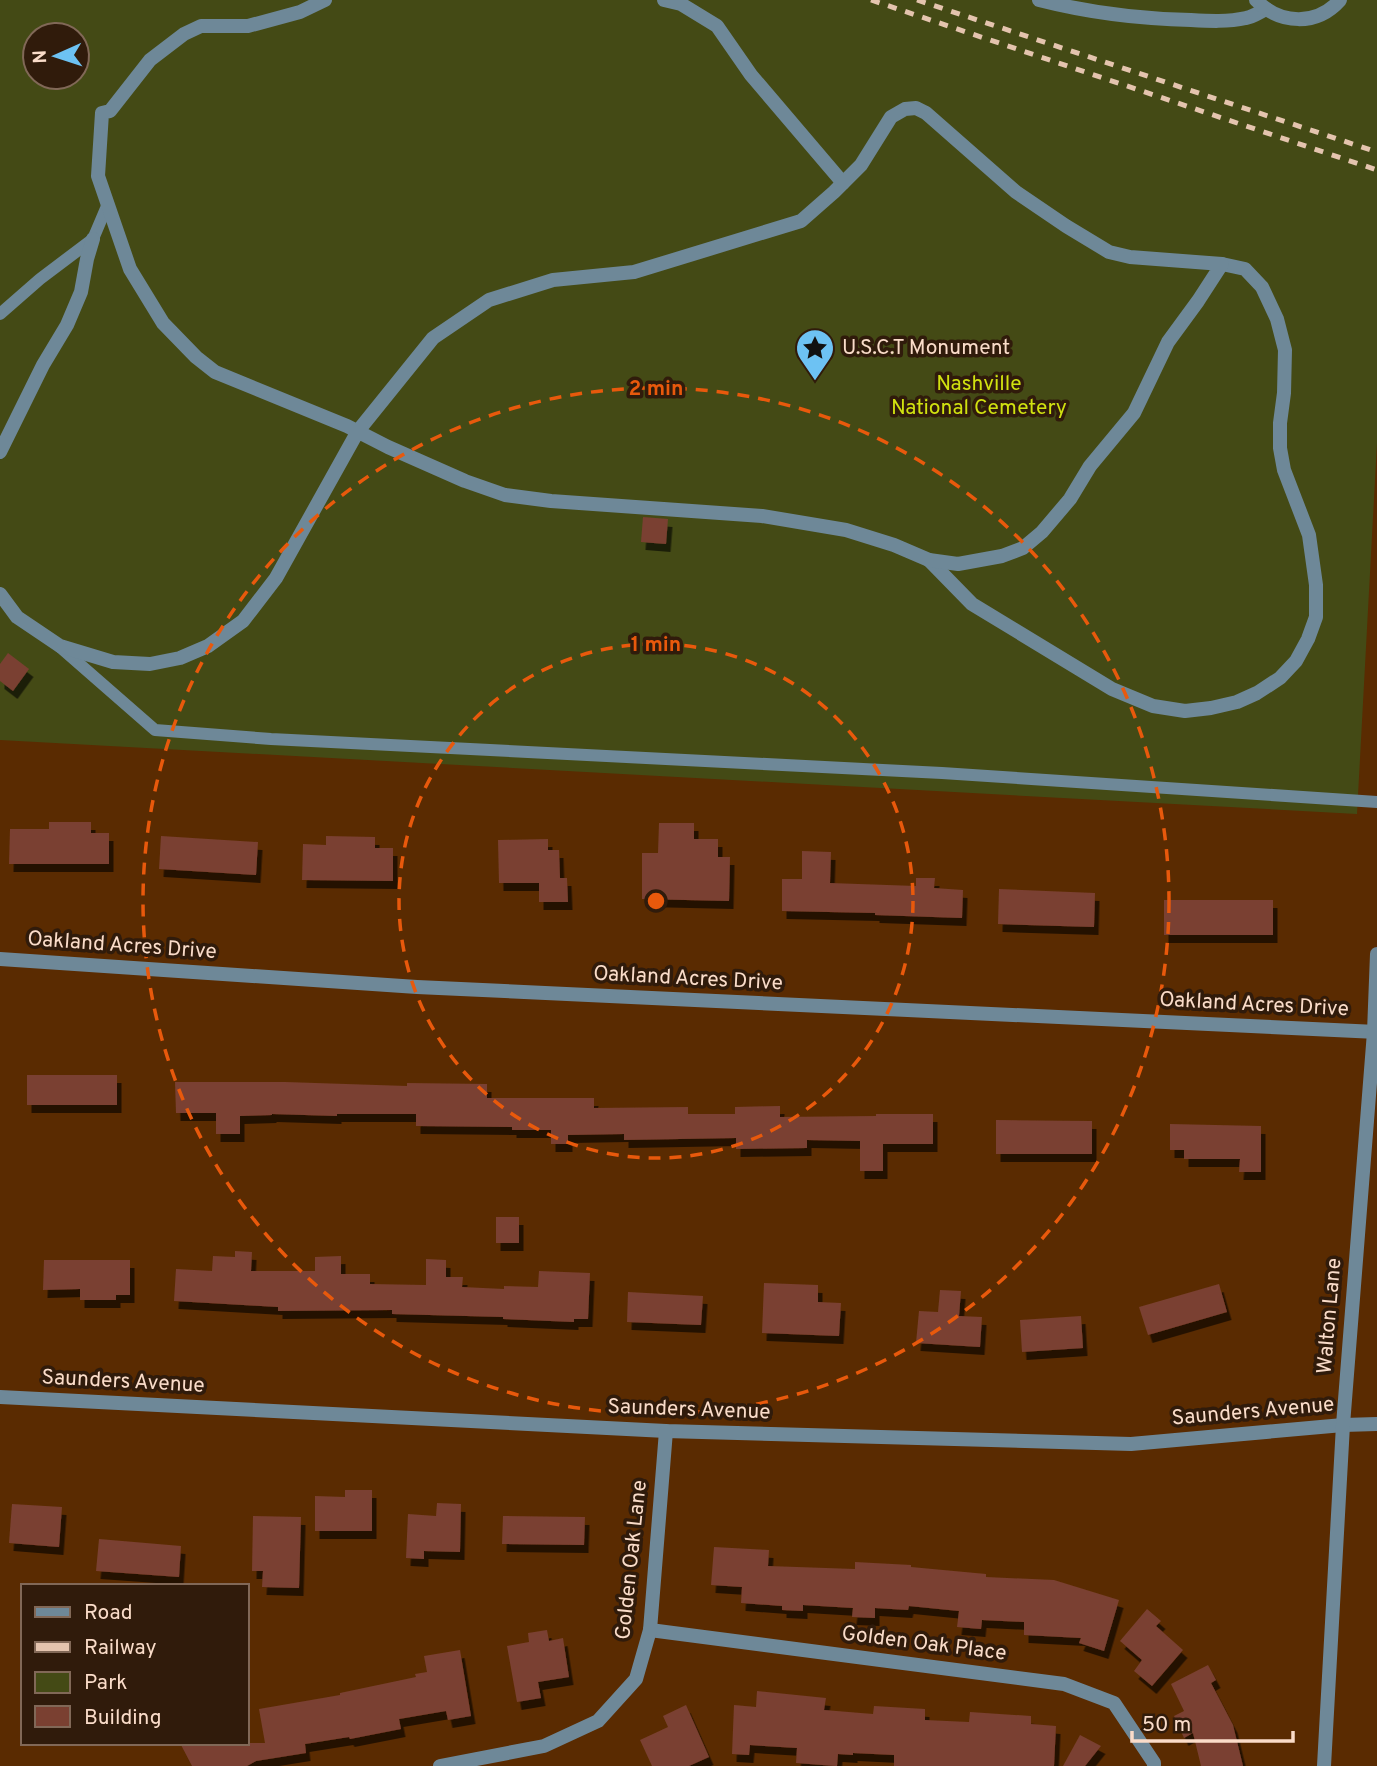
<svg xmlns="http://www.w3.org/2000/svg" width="1377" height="1766" font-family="Overpass,sans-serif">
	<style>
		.green { fill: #444a15; fill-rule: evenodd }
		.building { fill: #7a4031; filter: url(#shadow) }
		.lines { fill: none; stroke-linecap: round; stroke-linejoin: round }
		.lane { stroke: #6e8898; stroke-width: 12 }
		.street { stroke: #6e8898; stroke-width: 14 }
		.rail { stroke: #e4c4ae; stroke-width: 5; stroke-dasharray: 9 9; stroke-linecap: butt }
		.ring { fill: none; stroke: #e8590c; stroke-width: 3.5; stroke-dasharray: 12 9 }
		.labels { text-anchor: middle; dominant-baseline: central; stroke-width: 7; stroke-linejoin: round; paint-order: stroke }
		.poi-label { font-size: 21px; fill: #fadcc9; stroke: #301b0b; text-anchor: start }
		.park-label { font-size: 21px; fill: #d1e210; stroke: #301b0b }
		.street-label { font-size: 21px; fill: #fadcc9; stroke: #301b0b }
		.centre { fill: #e8590c; stroke: #301b0b; stroke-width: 3.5 }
		.ring-label { font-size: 21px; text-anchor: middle; font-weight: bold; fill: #e8590c; stroke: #301b0b; stroke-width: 7; stroke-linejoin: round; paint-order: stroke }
	</style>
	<defs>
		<filter id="shadow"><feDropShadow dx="4.5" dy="8" stdDeviation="0" flood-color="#0009"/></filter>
	</defs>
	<rect width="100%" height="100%" fill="#5a2b01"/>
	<path class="green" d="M0 0H1377V443L1357 814 0 740ZM35 35H77V77H35Z"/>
	<g class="building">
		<polygon points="643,517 668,519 666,544 641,542"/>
		<polygon points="8,653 29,669 13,691 0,681 0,664"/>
		<polygon points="49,822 91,822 91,833 109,833 109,864 9,864 10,829 49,829"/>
		<polygon points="659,823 694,823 694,839 718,839 718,857 730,857 729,901 642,899 642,853 658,853"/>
		<polygon points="161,836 258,842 256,875 159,869"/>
		<polygon points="326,836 375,837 375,848 393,848 393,881 302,880 303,844 326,845"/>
		<polygon points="548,839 548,850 559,850 560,878 567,878 568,902 539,902 539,883 499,883 498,840"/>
		<polygon points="802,851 831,852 830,883 916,886 916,878 935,878 934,888 963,890 962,918 875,915 875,913 782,911 782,879 802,879"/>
		<polygon points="999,889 1095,893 1094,927 998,924"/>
		<rect x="1164" y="900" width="109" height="35"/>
		<rect x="27" y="1075" width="90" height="30"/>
		<polygon points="175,1082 285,1082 407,1086 407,1083 487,1084 487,1098 594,1098 594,1108 688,1107 688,1114 735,1114 735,1107 780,1106 780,1117 876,1116 876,1114 933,1114 933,1144 883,1144 883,1171 860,1171 860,1141 807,1140 807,1148 736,1149 736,1138 624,1140 624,1134 568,1135 568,1144 551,1144 551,1130 512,1130 512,1127 416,1126 416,1114 337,1114 337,1116 272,1114 272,1115 240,1116 240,1134 216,1134 216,1113 176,1113"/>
		<polygon points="996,1120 1092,1121 1092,1154 996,1154"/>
		<polygon points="1170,1124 1261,1126 1261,1172 1239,1172 1240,1159 1184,1159 1184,1150 1170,1150"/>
		<rect x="496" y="1217" width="23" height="26"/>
		<polygon points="235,1251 252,1252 251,1271 315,1271 315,1257 341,1256 341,1274 370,1274 370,1284 426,1285 426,1259 446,1260 446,1277 463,1277 462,1287 504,1289 504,1286 538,1287 539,1271 590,1273 588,1319 574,1319 574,1322 503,1319 503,1317 392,1314 392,1310 278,1311 278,1307 174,1301 176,1269 212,1271 213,1256 235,1257"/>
		<polygon points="44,1260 130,1260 130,1295 116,1295 116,1300 80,1300 80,1289 43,1290"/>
		<polygon points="764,1283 818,1285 818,1302 841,1303 839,1336 762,1333"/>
		<polygon points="1219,1284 1227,1312 1148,1335 1139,1307"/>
		<polygon points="940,1290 961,1291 959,1316 982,1317 980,1347 916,1343 919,1311 938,1312"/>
		<polygon points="628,1292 703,1296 701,1325 627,1322"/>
		<polygon points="1081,1316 1083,1348 1022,1352 1020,1320"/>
		<polygon points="345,1490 372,1490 372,1531 315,1531 315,1496 345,1497"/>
		<polygon points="437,1503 461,1504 460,1552 424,1551 424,1559 406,1558 408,1514 436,1516"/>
		<polygon points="12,1504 62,1507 59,1547 9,1543"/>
		<polygon points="253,1516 301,1517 299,1588 262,1587 263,1571 252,1571"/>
		<polygon points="503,1516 585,1517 584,1545 502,1544"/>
		<polygon points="99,1539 181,1546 179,1577 96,1571"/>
		<polygon points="714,1547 769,1550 768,1566 855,1569 855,1562 911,1565 911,1567 986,1574 986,1577 1054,1580 1119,1600 1104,1651 1079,1643 1081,1638 1024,1635 1024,1622 982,1620 981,1629 957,1627 959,1611 909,1606 908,1610 875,1608 875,1618 852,1617 853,1608 803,1605 803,1611 782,1610 782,1606 741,1603 742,1587 711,1585"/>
		<polygon points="1147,1609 1161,1621 1156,1626 1183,1650 1152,1686 1134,1671 1142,1660 1120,1641"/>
		<polygon points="547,1630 549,1641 563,1638 569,1677 538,1682 541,1698 517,1702 507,1646 529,1642 528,1633"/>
		<polygon points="460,1650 471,1716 448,1720 446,1711 399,1719 401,1729 350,1739 349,1737 305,1744 306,1753 256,1761 247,1766 192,1766 180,1743 265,1743 259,1709 340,1695 340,1693 416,1677 415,1674 427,1672 424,1656"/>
		<polygon points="1208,1665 1216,1680 1211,1683 1233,1725 1243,1766 1201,1766 1193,1733 1184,1738 1174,1716 1184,1711 1171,1684"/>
		<polygon points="757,1691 826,1698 824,1710 873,1714 874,1706 925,1709 925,1720 969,1722 970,1712 1031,1716 1031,1724 1056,1726 1054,1766 894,1766 894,1755 853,1753 853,1755 838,1754 837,1766 835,1766 796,1763 797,1748 750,1745 749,1755 732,1754 734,1705 756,1707"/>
		<polygon points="686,1705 709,1757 689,1766 652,1766 640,1740 668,1727 663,1716"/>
		<polygon points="1080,1735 1101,1746 1085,1766 1063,1766"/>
	</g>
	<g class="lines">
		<g class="lane">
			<polyline points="0,314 40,279 93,239 107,206"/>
			<polyline points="60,647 155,730 271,739 942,773 1377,802"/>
		</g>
		<g class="street">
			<polyline points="664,0 681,4 717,26 751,75 843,183"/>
			<path d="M1039 0C1090 13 1140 19 1191 20 1209 21 1228 22 1246 18 1253 17 1260 12 1266 9"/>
			<path d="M1256 0C1280 25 1317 26 1340 0"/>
			<polyline points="0,452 43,365 67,325 81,292 87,259 93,239"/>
			<polyline points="929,560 972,604 1112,689 1153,706 1185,711 1211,708 1237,702 1257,693 1280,678 1296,661 1308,639 1316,617 1316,585 1309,535 1284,470 1280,448 1280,423 1284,393 1285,350 1277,319 1262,287 1245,269 1222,264"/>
			<polyline points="0,594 17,617 60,646 113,662 150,664 180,658 208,646 243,621 276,578 358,431 433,338 489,300 553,280 634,272 801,221 834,192 861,165 891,117 905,109 916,108 926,113 1016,192 1066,226 1109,252 1130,257 1222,264 1198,301 1168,342 1134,413 1090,466 1070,499 1042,532 1023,548 1002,556 958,564 929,560 894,545 846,530 762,516 551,501 505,495 465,481 388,447 347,426 215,372 196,357 163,323 130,269 98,176 102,113 110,111 150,60 184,34 201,26 248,26 300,12 325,0"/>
			<polyline points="0,959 417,987 1377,1032"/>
			<polyline points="0,1397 666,1431 1131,1444 1343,1425 1377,1424"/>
			<polyline points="650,1630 1064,1684 1114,1703 1154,1763 1154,1766"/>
			<polyline points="440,1766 544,1746 598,1721 636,1679 650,1630 666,1431"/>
			<polyline points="1324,1766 1343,1425 1374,1032 1377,954"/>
		</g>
		<g class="rail">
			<polyline points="871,0 1377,170"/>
			<polyline points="917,0 1377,152"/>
		</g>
	</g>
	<g class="ring">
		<circle cx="656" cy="901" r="257"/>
		<circle cx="656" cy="901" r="513"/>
	</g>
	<defs>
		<symbol id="sight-pin" viewBox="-11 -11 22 30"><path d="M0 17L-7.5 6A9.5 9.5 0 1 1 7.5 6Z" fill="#6dc2f3" stroke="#301b0b"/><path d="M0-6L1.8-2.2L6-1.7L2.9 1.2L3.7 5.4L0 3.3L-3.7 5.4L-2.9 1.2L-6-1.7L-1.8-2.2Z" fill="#111"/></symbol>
	</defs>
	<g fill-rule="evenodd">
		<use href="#sight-pin" x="793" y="326" width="44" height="60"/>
	</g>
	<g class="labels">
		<g class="poi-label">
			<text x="842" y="348">U.S.C.T Monument</text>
		</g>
		<g class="park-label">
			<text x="979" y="384">Nashville<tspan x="979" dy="24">National Cemetery</tspan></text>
		</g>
		<g class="street-label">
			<text transform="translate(122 946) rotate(4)">Oakland Acres Drive</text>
			<text transform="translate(688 979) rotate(3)">Oakland Acres Drive</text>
			<text transform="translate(1254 1005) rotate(3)">Oakland Acres Drive</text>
			<text transform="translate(1330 1316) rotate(-85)">Walton Lane</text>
			<text transform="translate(123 1382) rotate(3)">Saunders Avenue</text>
			<text transform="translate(689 1410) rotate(2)">Saunders Avenue</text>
			<text transform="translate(1253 1412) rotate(-5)">Saunders Avenue</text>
			<text transform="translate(632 1560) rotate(-84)">Golden Oak Lane</text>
			<text transform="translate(924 1644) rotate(7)">Golden Oak Place</text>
		</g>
	</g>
	<circle cx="656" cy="901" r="10" class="centre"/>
	<g class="ring-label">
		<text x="656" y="395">2 min</text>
		<text x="656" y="651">1 min</text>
	</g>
	<rect x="21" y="1584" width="228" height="161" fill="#301b0b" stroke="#816857" stroke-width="2"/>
	<rect x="35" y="1607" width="35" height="10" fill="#6e8898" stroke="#816857" stroke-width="2"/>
	<text x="84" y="1619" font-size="21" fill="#fadcc9">Road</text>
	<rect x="35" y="1642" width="35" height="10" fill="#e4c4ae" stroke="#816857" stroke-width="2"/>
	<text x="84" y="1654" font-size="21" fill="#fadcc9">Railway</text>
	<rect x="35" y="1672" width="35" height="21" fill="#444a15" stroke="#816857" stroke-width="2"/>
	<text x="84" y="1689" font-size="21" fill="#fadcc9">Park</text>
	<rect x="35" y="1706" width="35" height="21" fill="#7a4031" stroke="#816857" stroke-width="2"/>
	<text x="84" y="1724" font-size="21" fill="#fadcc9">Building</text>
	<g transform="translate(56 56) rotate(267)"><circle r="33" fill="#301b0b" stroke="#816857" stroke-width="2"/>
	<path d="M0-5L12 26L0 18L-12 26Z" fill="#6dc2f3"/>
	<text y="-10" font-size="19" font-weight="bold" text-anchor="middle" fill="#fadcc9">N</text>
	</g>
	<path d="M1132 1731v10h161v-10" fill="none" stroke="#fadcc9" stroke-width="3.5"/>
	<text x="1142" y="1731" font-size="21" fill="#fadcc9" stroke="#301b0b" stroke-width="5" paint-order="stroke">50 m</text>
</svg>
